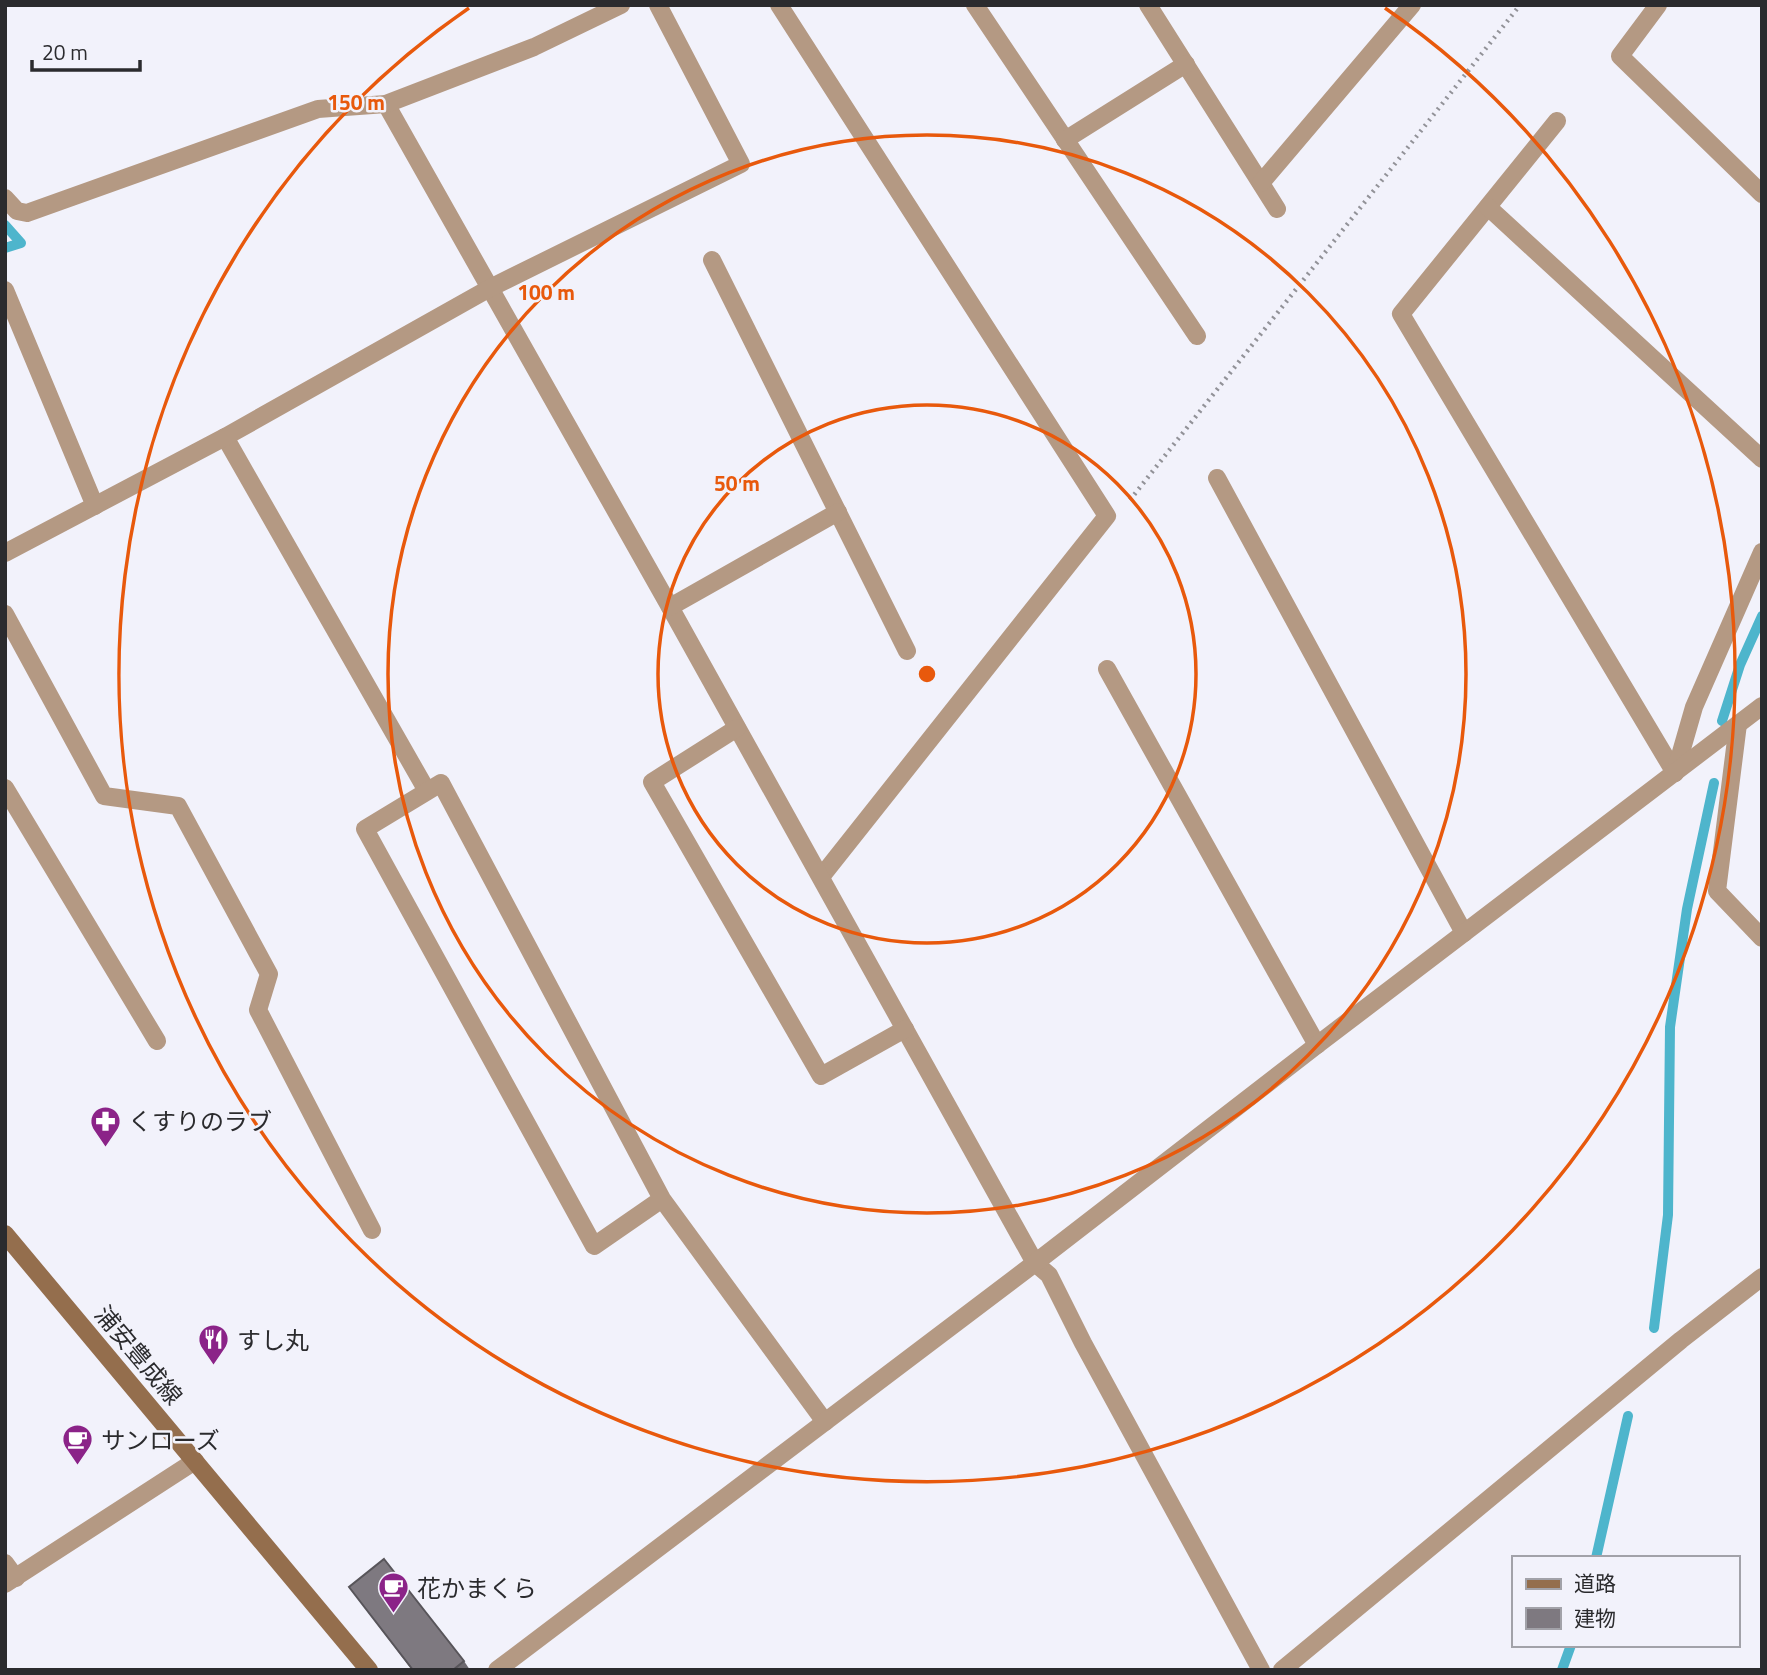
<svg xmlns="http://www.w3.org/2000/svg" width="1767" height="1675" font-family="'Titillium Web','Noto Sans JP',sans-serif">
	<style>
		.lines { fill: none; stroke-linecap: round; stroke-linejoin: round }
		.stream { stroke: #4eb5cc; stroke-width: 10 }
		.path { stroke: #929298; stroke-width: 4.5; stroke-dasharray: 2 5; stroke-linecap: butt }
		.minor { stroke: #b49983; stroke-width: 18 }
		.tertiary { stroke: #b49983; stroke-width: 18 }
		.secondary { stroke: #946e4d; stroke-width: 18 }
		.wall { fill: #6c686e }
		.building { fill: #7e7980; stroke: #58555a; stroke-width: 2 }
		.ring { fill: none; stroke: #e8590c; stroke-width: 3.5 }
		.labels { text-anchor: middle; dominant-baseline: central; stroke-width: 5; stroke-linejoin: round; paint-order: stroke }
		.poi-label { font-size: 24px; fill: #2b2b2e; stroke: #f2f2fb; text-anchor: start }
		.street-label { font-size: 24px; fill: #2b2b2e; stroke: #f2f2fb }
		.centre { fill: #e8590c; stroke: #f2f2fb; stroke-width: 3.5 }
		.ring-label { font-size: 21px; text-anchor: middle; font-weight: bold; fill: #e8590c; stroke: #f2f2fb; stroke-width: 5; stroke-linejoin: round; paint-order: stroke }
	</style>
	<rect width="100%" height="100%" fill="#f2f2fb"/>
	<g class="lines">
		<g class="stream">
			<polyline points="5,225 21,243 5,248"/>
			<polyline points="1722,721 1740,665 1762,616"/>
			<polyline points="1654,1328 1668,1215 1670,1027 1687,909 1714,783"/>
			<polyline points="1596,1558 1628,1416"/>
			<polyline points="1562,1670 1571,1645"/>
		</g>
		<polyline class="path" points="1130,500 1520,5"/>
		<g class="minor">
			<polyline points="779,5 1107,516 821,877"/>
			<polyline points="975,5 1197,336"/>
			<polyline points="1148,5 1277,209"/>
			<polyline points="1658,5 1620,56 1762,194"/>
			<polyline points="386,104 670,607 1035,1263 1049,1275 1083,1343 1261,1670"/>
			<polyline points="1557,121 1401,314 1675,773"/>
			<polyline points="1065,140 1186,64"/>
			<polyline points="1261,183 1412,5"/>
			<polyline points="5,198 17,211 27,213 318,109 386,104 534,47 621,5"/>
			<polyline points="1488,207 1762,459"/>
			<polyline points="712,260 907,651"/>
			<polyline points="5,290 95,506"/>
			<polyline points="225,437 427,791"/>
			<polyline points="1217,478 1464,933"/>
			<polyline points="5,553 225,437 490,288 741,164 658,5"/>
			<polyline points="670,607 838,512"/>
			<polyline points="5,614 104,796 178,806 269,974 258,1010 372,1230"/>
			<polyline points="1107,669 1317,1045"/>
			<polyline points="1738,724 1717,891 1762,938"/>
			<polyline points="737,728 652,782 821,1076 905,1029"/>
			<polyline points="1675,773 1694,707 1762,552"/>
			<polyline points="5,788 157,1041"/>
			<polyline points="662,1199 594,1246 365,829 441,783 662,1199 825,1422"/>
			<polyline points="5,1563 16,1578"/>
			<polyline points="5,1584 195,1461"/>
			<polyline points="497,1670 1035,1263 1317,1045 1762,706"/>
		</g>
		<polyline class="tertiary" points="1282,1670 1681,1340 1762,1277"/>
		<polyline class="secondary" points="5,1234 369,1670"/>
	</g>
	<polygon class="wall" points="349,1587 464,1661 470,1670 412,1670"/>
	<polygon class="building" points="384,1559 464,1661 453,1670 413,1670 349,1587"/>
	<g class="ring">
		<circle cx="927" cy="674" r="269"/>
		<circle cx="927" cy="674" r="539"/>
		<path d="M1385 8A808 808 0 1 1 469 8"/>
	</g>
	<defs>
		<symbol id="pharmacy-pin" viewBox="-11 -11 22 30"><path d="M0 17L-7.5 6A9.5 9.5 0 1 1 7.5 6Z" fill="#8b2388" stroke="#f2f2fb"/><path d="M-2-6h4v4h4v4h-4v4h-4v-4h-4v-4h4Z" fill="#fff"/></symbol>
		<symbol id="restaurant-pin" viewBox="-11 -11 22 30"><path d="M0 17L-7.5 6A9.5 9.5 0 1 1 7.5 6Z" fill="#8b2388" stroke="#f2f2fb"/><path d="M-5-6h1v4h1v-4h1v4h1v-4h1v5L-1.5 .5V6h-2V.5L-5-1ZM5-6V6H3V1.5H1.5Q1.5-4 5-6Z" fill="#fff"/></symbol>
		<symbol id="cafe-pin" viewBox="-11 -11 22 30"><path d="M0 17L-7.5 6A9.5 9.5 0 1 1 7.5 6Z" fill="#8b2388" stroke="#f2f2fb"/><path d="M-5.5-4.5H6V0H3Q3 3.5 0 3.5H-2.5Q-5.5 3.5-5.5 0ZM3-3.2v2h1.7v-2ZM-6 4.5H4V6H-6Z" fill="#fff"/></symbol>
	</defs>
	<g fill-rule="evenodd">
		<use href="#pharmacy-pin" x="88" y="1104" width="35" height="47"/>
		<use href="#restaurant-pin" x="196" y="1322" width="35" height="47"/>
		<use href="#cafe-pin" x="60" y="1422" width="35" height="47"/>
		<use href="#cafe-pin" x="376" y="1570" width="35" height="47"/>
	</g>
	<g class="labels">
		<g class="poi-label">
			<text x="128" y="1121">くすりのラブ</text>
			<text x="237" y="1340">すし丸</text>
			<text x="101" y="1440">サンローズ</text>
			<text x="417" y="1588">花かまくら</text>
		</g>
		<g class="street-label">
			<text transform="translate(139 1355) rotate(50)">浦安豊成線</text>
		</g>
	</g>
	<circle cx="927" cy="674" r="10" class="centre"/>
	<g class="ring-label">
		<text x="356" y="110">150 m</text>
		<text x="546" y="300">100 m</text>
		<text x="737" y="491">50 m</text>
	</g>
	<rect width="1767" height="1675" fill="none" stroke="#2b2b2e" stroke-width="14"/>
	<rect x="1512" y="1556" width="228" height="91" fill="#f2f2fb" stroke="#a2a2a9" stroke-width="2"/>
	<rect x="1526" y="1579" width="35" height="10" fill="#946e4d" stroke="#a2a2a9" stroke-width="2"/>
	<text x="1574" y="1591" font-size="21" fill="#2b2b2e">道路</text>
	<rect x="1526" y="1608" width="35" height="21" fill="#7e7980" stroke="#a2a2a9" stroke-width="2"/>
	<text x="1574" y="1626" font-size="21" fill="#2b2b2e">建物</text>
	<path d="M32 60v10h108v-10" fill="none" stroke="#2b2b2e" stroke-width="3.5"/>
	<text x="42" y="60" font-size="21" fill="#2b2b2e" stroke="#f2f2fb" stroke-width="5" paint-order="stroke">20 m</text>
</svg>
